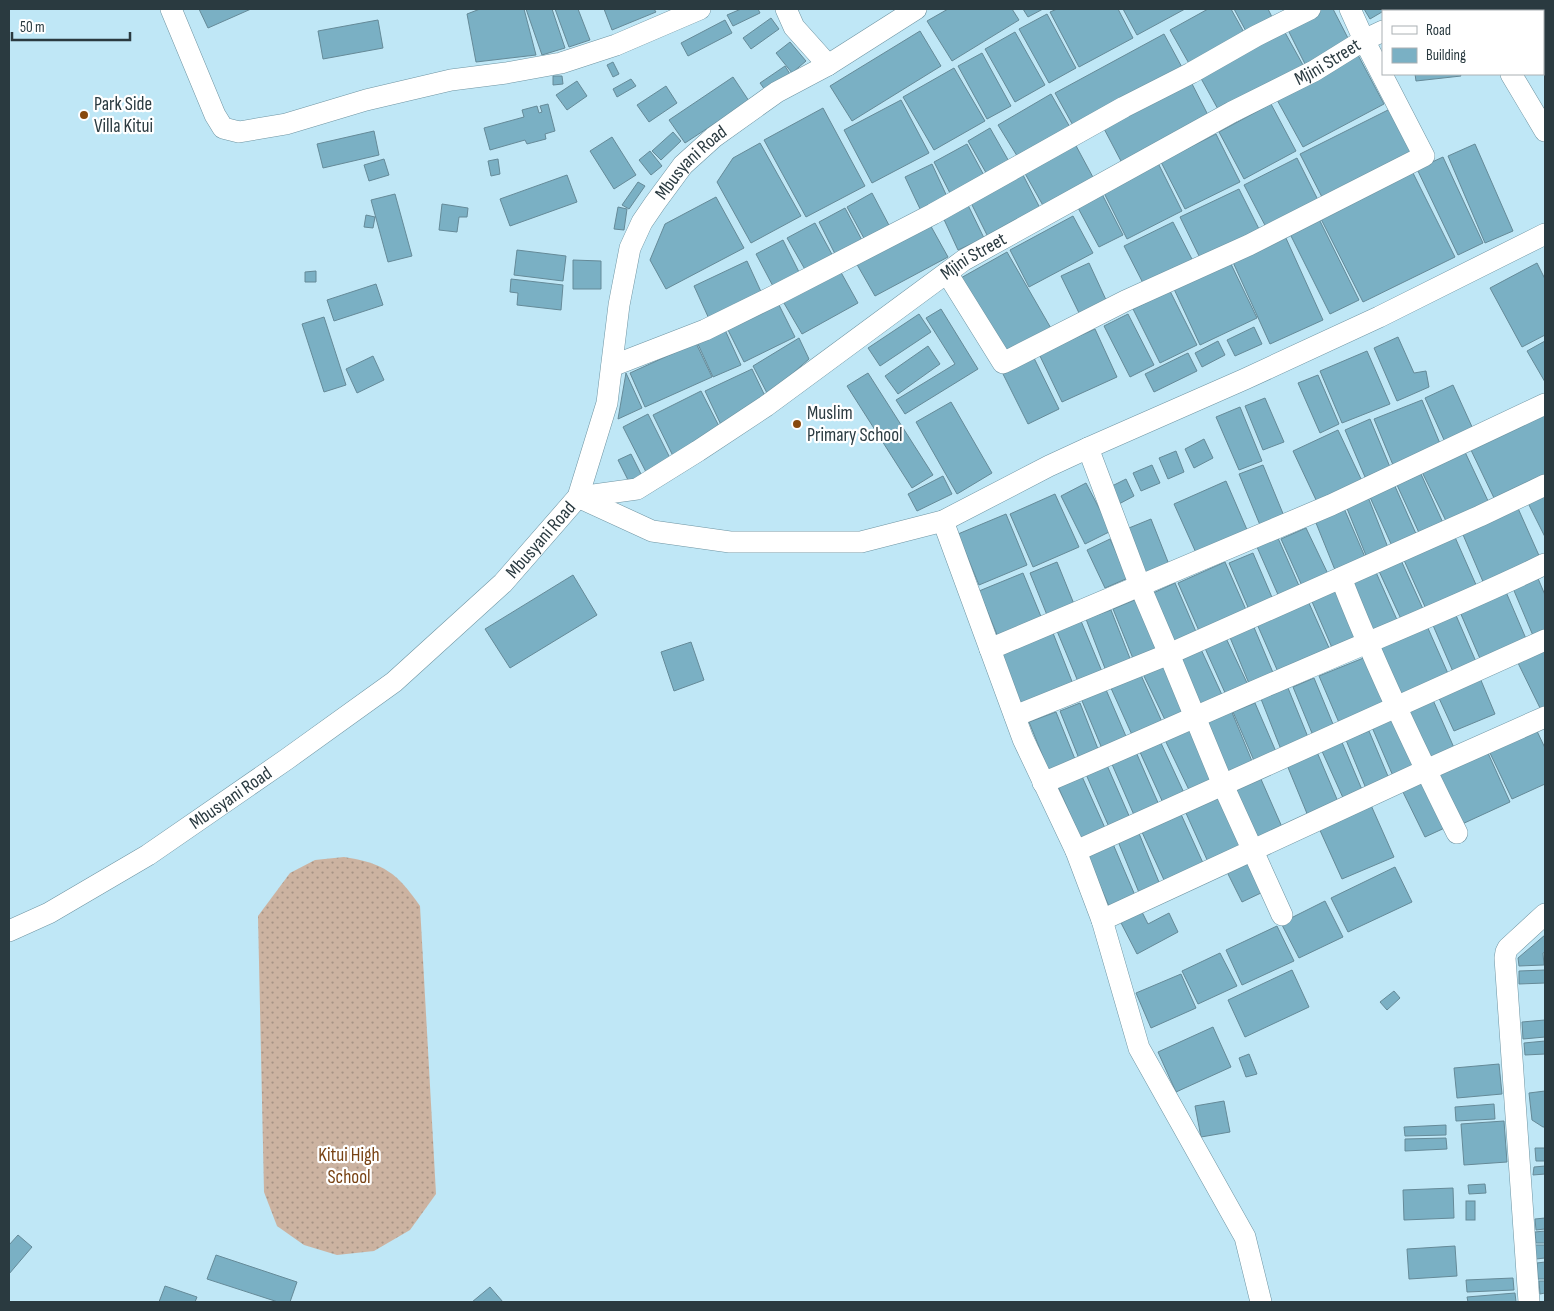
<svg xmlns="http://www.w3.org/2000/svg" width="1554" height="1311" font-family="'Sofia Sans Condensed',sans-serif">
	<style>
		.grass { fill: url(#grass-dots) }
		.building { fill: #7ab0c4; stroke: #658a98 }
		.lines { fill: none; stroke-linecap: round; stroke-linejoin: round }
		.minor-casing { stroke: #6e94a2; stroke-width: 22 }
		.minor { stroke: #fff; stroke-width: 21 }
		.poi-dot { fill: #88490d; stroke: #fff; stroke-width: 2 }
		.labels { text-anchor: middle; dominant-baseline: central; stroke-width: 4.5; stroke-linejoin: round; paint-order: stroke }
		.street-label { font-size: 19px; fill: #2a3a40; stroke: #fff }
		.poi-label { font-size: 19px; fill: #2a3a40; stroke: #fff; text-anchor: start }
		.park-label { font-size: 19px; fill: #784213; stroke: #fff }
	</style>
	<defs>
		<pattern id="grass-dots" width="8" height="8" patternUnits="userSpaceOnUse" patternTransform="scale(1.25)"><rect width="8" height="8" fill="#ccb3a1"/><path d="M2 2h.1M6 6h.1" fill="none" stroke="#a69385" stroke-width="1.8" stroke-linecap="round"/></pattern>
	</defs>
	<rect width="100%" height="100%" fill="#bfe7f6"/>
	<path class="grass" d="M344 857C384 863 397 873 420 906L436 1194 410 1230 374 1251 337 1255 304 1245 277 1226 264 1192 258 916 290 873 315 860Z"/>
	<g class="building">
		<polygon points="199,9 251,9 208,28"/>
		<polygon points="480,9 524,9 536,55 476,62 467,14"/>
		<polygon points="526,9 552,9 565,48 542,55"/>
		<polygon points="555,9 578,9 590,40 569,47"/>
		<polygon points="604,9 654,9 656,12 612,30"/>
		<polygon points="741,9 758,9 760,13 733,26 727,15"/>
		<polygon points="948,9 1012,9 1019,20 952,61 927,21"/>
		<polygon points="1023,9 1043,9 1028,17"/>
		<polygon points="1057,9 1118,9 1133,38 1079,67 1050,12"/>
		<polygon points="1123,9 1185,9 1137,35"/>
		<polygon points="1208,9 1231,9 1246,36 1191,67 1170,30"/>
		<polygon points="1234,9 1268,9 1274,21 1248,35"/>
		<polygon points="1320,9 1333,9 1350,42 1305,64 1286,26"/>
		<polygon points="1364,9 1387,9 1370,19"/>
		<polygon points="1047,14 1076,68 1049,83 1019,29"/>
		<polygon points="771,18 779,29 751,49 743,38"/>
		<polygon points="378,20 383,48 323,59 318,31"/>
		<polygon points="725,20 732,33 688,56 681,43"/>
		<polygon points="1282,27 1303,65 1219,111 1198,73"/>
		<polygon points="920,31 941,66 852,121 830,86"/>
		<polygon points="1015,32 1045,85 1015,102 985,49"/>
		<polygon points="1164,34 1184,71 1075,129 1055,93"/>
		<polygon points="790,42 806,61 792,73 776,53"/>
		<polygon points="982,53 1011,106 987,119 958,66"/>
		<polygon points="1358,55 1384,104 1303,147 1276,98"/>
		<polygon points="613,62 619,74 613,77 607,65"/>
		<polygon points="785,66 790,74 765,90 760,83"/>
		<polygon points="954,68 985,121 934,150 903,97"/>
		<polygon points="1415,74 1460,74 1461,76 1416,81"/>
		<polygon points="553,76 562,76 563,84 553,85"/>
		<polygon points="733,77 749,101 685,143 669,120"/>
		<polygon points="1189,78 1209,117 1122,163 1101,123"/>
		<polygon points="631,79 636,86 617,97 613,89"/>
		<polygon points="577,81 587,96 567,110 556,95"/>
		<polygon points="666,86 677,103 649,122 637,105"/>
		<polygon points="1051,94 1071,129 1019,159 998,125"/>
		<polygon points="901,100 929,153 872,183 844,130"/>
		<polygon points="548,104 555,131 545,134 546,139 527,144 525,140 490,150 484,128 524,117 522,110 537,106 539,113 542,112 540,106"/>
		<polygon points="1271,104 1296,151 1244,179 1219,132"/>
		<polygon points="823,108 865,186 806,217 764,140"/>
		<polygon points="1390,109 1413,156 1324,201 1300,154"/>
		<polygon points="990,128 1011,165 989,178 968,141"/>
		<polygon points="374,131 379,155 323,168 317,144"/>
		<polygon points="673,132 681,141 661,160 652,151"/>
		<polygon points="1216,134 1240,182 1185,209 1161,162"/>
		<polygon points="612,137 636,175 614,189 590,151"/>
		<polygon points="1074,142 1095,181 1045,209 1023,170"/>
		<polygon points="760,143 801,216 751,243 717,182 733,158"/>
		<polygon points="967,144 987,181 953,199 934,162"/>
		<polygon points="1475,144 1513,231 1485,243 1448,156"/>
		<polygon points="650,151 662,166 651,175 639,160"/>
		<polygon points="1443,157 1483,243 1458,255 1417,169"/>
		<polygon points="1297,158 1320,204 1268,231 1244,185"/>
		<polygon points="384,159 389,175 369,181 364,165"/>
		<polygon points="498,159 500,174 491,176 488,161"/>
		<polygon points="1158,163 1182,211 1127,239 1103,191"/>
		<polygon points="932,164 949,201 922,213 905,177"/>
		<polygon points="1412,171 1455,257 1363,302 1320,217"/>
		<polygon points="1022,173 1041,210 988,237 969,199"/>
		<polygon points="567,175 577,202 510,226 500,199"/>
		<polygon points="638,182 645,186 629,209 622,205"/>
		<polygon points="1239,189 1261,233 1202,262 1180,217"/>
		<polygon points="872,193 891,229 866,242 847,207"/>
		<polygon points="395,194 412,256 388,262 371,200"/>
		<polygon points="1102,194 1123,235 1099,247 1077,206"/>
		<polygon points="716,197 744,248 666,289 650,260 665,224"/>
		<polygon points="966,201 984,238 958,250 941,213"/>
		<polygon points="442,204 468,208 467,217 459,217 457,232 439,230"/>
		<polygon points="618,207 627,209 624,230 614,229"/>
		<polygon points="845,208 864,244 837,258 819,222"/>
		<polygon points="366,215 375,217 373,228 364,227"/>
		<polygon points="1073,216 1093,253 1029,287 1010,250"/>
		<polygon points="1319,219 1359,300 1330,314 1290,234"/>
		<polygon points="928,221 948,257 875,296 855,261"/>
		<polygon points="1173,222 1194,263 1145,287 1124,246"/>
		<polygon points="815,223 834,258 807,273 787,238"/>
		<polygon points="1285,236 1323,320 1270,344 1232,260"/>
		<polygon points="783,240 801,276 775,290 756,254"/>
		<polygon points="517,250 566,256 563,281 514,275"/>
		<polygon points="1007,252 1052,330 1004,357 959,279"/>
		<polygon points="573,260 601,261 601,289 573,289"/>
		<polygon points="747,261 763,296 710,321 694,286"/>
		<polygon points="1230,262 1257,318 1200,345 1174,289"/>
		<polygon points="1089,263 1107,302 1080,315 1061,276"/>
		<polygon points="1537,263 1545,279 1545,335 1522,347 1490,288"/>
		<polygon points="838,267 858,303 802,334 781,298"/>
		<polygon points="316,271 316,282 305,282 305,272"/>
		<polygon points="511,279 563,285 561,310 517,305 518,293 510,292"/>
		<polygon points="376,284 383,305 334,321 327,300"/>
		<polygon points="1170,291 1197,345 1160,363 1133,309"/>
		<polygon points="778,303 795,337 744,362 727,328"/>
		<polygon points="941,309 978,369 905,414 896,400 955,364 926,318"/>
		<polygon points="919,314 931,332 880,366 868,348"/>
		<polygon points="1128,314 1154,365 1130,377 1104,326"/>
		<polygon points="324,317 346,385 324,392 302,324"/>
		<polygon points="1254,327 1262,344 1235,356 1227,340"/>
		<polygon points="1095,329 1117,377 1062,402 1039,354"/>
		<polygon points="725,330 741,365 713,377 697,342"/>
		<polygon points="1398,337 1414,373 1426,371 1429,387 1397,401 1374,348"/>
		<polygon points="799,338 809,359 768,395 753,366"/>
		<polygon points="1218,341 1225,355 1202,367 1195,353"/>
		<polygon points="1545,341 1545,382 1527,351"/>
		<polygon points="696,343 712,377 645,407 630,373"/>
		<polygon points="928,346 940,364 898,394 885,376"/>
		<polygon points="1367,351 1390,404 1342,423 1320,371"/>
		<polygon points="1188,353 1197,371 1154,392 1145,374"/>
		<polygon points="373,356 384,380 357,393 346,369"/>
		<polygon points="1033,356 1059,409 1028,424 1002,372"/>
		<polygon points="752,369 765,396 723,429 705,391"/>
		<polygon points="626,373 642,408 618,419"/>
		<polygon points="868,373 933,475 912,488 847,386"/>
		<polygon points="1318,375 1339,424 1320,433 1298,383"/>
		<polygon points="1453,385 1473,429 1445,442 1425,398"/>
		<polygon points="701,391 722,432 673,456 653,415"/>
		<polygon points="1265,398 1284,442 1263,450 1245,406"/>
		<polygon points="1422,400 1441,446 1393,465 1374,419"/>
		<polygon points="951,402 992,473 957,494 916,422"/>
		<polygon points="1240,407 1262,461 1239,470 1216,417"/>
		<polygon points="1545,412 1545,474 1494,498 1470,448"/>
		<polygon points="648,414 671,460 646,472 623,427"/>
		<polygon points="1370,419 1390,467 1365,477 1345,430"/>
		<polygon points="1338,430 1362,481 1317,502 1293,451"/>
		<polygon points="1204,439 1213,458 1194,468 1185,449"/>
		<polygon points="1176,451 1184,472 1168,479 1159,458"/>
		<polygon points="1465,452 1489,503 1447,523 1422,472"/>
		<polygon points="631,454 643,478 630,484 618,460"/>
		<polygon points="1152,465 1160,483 1141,491 1133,473"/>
		<polygon points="1263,465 1284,516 1260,525 1239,474"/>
		<polygon points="1421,474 1444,525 1420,535 1397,485"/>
		<polygon points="943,476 952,494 917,511 908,494"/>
		<polygon points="1126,479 1134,496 1117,505 1108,488"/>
		<polygon points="1226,481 1248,532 1197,555 1174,504"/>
		<polygon points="1086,483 1111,531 1085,544 1061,496"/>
		<polygon points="1394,484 1417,536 1392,546 1369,495"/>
		<polygon points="1055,494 1079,547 1033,567 1010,514"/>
		<polygon points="1545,494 1545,537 1528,503"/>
		<polygon points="1368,497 1389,550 1367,558 1346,506"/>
		<polygon points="1343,506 1365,557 1335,570 1314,518"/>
		<polygon points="1517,506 1541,560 1484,584 1461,530"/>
		<polygon points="1006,514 1027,565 979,585 958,534"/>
		<polygon points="1151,519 1170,567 1143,577 1124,530"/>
		<polygon points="1306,528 1329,576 1303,588 1281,539"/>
		<polygon points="1454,535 1477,587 1426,609 1403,558"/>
		<polygon points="1278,538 1300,588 1279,597 1257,547"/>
		<polygon points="1110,539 1128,578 1105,588 1087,550"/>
		<polygon points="1253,553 1274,602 1250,612 1229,563"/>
		<polygon points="1400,558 1423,609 1401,619 1378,569"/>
		<polygon points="1057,562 1074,604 1047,615 1030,573"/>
		<polygon points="1225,562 1247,612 1200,633 1178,583"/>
		<polygon points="1375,570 1398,622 1371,634 1349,581"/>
		<polygon points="1023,573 1042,619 998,637 979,591"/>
		<polygon points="573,575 597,615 510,668 485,629"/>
		<polygon points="1537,576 1545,595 1545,633 1534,638 1512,586"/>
		<polygon points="1175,583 1197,634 1173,644 1151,594"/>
		<polygon points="1337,586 1359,639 1333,650 1310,597"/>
		<polygon points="1506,592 1527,641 1481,661 1460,612"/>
		<polygon points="1137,599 1159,651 1134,661 1113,609"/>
		<polygon points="1308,601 1330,650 1278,672 1257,624"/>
		<polygon points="1111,610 1131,661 1106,671 1086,619"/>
		<polygon points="1455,613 1477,664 1454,674 1432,623"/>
		<polygon points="1081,621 1103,674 1079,684 1057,631"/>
		<polygon points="1253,625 1274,675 1250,686 1229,635"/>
		<polygon points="1427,626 1450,678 1401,699 1379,648"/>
		<polygon points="1053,633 1073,684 1019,704 1000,652"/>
		<polygon points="1225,636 1248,685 1226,695 1204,646"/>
		<polygon points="691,642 704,680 674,691 661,652"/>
		<polygon points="1199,645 1223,697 1201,707 1181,661"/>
		<polygon points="1545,651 1545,711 1542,712 1518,663"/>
		<polygon points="1366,657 1387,706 1340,725 1319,676"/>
		<polygon points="1165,662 1188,711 1166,722 1142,672"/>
		<polygon points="1140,673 1163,724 1133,737 1110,686"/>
		<polygon points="1314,678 1335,729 1314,738 1293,687"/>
		<polygon points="1480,678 1495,714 1454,731 1438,696"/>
		<polygon points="1104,685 1128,741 1103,751 1080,696"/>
		<polygon points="1288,688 1310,742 1282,752 1261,699"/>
		<polygon points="1433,700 1455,750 1431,761 1408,711"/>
		<polygon points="1080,703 1100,754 1080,761 1060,711"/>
		<polygon points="1255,703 1277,754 1255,763 1233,712"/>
		<polygon points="1231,710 1254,766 1228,776 1205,721"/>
		<polygon points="1056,712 1077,764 1050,774 1029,722"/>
		<polygon points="1393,715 1416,766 1393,776 1371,725"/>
		<polygon points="1189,729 1213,781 1190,792 1165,740"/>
		<polygon points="1536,729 1545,748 1545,784 1512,799 1489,751"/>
		<polygon points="1369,731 1390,781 1367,791 1346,740"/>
		<polygon points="1341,740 1363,792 1344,800 1321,749"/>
		<polygon points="1160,741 1185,795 1164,805 1139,750"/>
		<polygon points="1136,752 1159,805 1134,815 1111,762"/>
		<polygon points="1317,752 1339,804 1308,816 1287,765"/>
		<polygon points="1488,753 1510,802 1460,825 1437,775"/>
		<polygon points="1106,763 1130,818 1109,827 1085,772"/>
		<polygon points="1080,772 1105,828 1081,839 1056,782"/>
		<polygon points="1424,775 1449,826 1425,837 1400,786"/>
		<polygon points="1260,777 1282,827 1257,838 1234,788"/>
		<polygon points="1219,797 1241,847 1208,862 1185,811"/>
		<polygon points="1370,803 1394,857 1342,879 1318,826"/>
		<polygon points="1180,812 1203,863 1164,880 1141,830"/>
		<polygon points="1138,831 1161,887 1140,895 1117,839"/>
		<polygon points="1113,844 1137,900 1111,911 1087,855"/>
		<polygon points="1247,860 1263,892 1242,902 1226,870"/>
		<polygon points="1395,867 1412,902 1348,932 1331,898"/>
		<polygon points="1325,901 1343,937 1299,958 1281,923"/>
		<polygon points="1140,908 1148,924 1169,913 1178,932 1137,954 1119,919"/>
		<polygon points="1277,926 1294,961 1242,985 1226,950"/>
		<polygon points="1545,935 1545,952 1543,953 1544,965 1519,966 1518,958"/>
		<polygon points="1220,953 1237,986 1198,1004 1182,971"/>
		<polygon points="1292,970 1309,1007 1245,1037 1228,1000"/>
		<polygon points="1545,970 1545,983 1519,984 1519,971"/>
		<polygon points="1181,974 1196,1008 1151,1028 1136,993"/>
		<polygon points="1394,991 1400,998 1387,1010 1380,1002"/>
		<polygon points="1545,1020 1545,1037 1523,1039 1522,1022"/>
		<polygon points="1213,1027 1231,1067 1176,1092 1158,1052"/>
		<polygon points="1545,1041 1545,1054 1525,1055 1524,1043"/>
		<polygon points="1249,1054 1257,1074 1246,1077 1239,1058"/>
		<polygon points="1499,1064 1502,1094 1457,1098 1454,1068"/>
		<polygon points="1545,1091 1545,1127 1543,1127 1532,1120 1529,1093"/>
		<polygon points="1224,1101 1230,1132 1201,1137 1195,1106"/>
		<polygon points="1494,1104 1495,1119 1456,1121 1455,1107"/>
		<polygon points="1504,1121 1507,1162 1464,1165 1461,1124"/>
		<polygon points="1446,1125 1446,1135 1405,1136 1404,1127"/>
		<polygon points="1446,1138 1447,1149 1405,1151 1405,1139"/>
		<polygon points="1535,1148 1545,1148 1545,1161 1536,1161"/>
		<polygon points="1545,1166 1545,1174 1533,1175 1534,1167"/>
		<polygon points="1485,1184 1486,1193 1469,1194 1468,1185"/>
		<polygon points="1453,1188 1454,1218 1404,1220 1403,1190"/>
		<rect x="1466" y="1201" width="9" height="19"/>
		<polygon points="1545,1218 1545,1229 1536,1230 1535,1219"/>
		<polygon points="1545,1231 1545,1243 1536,1243 1535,1232"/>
		<polygon points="18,1235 32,1247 9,1274 9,1245"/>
		<polygon points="1535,1245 1545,1245 1545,1258 1536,1259"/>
		<polygon points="1455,1246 1457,1276 1409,1279 1407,1249"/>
		<polygon points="216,1255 297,1282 290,1302 278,1302 207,1279"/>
		<polygon points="1545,1262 1545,1279 1538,1279 1537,1263"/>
		<polygon points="1513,1278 1514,1290 1467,1292 1466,1280"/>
		<polygon points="1539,1281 1545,1281 1545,1293 1540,1294"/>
		<polygon points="165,1286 197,1297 195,1302 159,1302"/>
		<polygon points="490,1287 503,1302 472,1302"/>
		<polygon points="1515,1293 1516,1302 1468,1302 1467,1297"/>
	</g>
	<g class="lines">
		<defs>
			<g id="minor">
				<polyline points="171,9 215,115 223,128 239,132 286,124 366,100 451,80 506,73 561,63 616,45 700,9"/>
				<polyline points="786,9 794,27 828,65"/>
				<polyline points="1476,9 1477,11"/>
				<polyline points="1420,11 1425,9"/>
				<polyline points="1542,11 1545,10"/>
				<polyline points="1511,74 1545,131"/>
				<polyline points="947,273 1003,363 1125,301 1249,245 1424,156 1364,40 1350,9"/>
				<polyline points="612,366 705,330 776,295 933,214 1124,107 1191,73 1256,36 1310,9"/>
				<polyline points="1088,448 1140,586 1169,654 1223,785 1282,915"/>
				<polyline points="578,497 652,531 730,542 861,542 943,521 1049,466 1088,448 1245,379 1379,317 1545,234"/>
				<path id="s1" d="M579 497 637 489 698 451 766 406 964 260 1232 112 1314 71 1364 40 1383 31"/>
				<polyline points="943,521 1023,739 1076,851 1102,920 1139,1048 1245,1237 1261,1302"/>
				<path d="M1341 578C1375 665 1415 749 1457 833"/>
				<polyline points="990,649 1331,505 1545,404"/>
				<polyline points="1015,716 1169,654 1480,516 1545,485"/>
				<path d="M1043 783C1129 747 1214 708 1299 672 1382 636 1465 603 1545 564"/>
				<polyline points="1076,851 1545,640"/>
				<polyline points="1102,920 1426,770 1545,717"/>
				<path id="s2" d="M9 931 49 913 148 855 287 759 394 682 503 583 578 497 607 403 619 305 630 248 642 222 655 203 683 165 714 137 777 92 828 65 916 9"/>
				<polyline points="1529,1302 1505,958 1506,952 1508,948 1545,914"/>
			</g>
		</defs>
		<use href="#minor" class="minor-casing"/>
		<use href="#minor" class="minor"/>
	</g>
	<g class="poi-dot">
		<circle cx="84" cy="115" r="5"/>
		<circle cx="797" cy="424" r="5"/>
	</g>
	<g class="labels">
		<g class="street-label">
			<text stroke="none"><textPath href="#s1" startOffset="872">Mjini Street</textPath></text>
			<text stroke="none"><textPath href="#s2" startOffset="1082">Mbusyani Road</textPath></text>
			<text stroke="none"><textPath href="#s1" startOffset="468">Mjini Street</textPath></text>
			<text stroke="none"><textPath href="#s2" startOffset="664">Mbusyani Road</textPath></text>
			<text stroke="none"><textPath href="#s2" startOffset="259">Mbusyani Road</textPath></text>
		</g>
		<g class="poi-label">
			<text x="94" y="104">Park Side<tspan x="94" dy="22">Villa Kitui</tspan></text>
			<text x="807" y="413">Muslim<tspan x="807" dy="22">Primary School</tspan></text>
		</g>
		<g class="park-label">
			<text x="349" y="1155">Kitui High<tspan x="349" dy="22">School</tspan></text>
		</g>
	</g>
	<rect width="1554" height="1311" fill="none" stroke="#2a3a40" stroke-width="20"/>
	<rect x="1382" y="10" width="162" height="65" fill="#ffffff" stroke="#aab0b3"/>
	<rect x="1392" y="26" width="25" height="8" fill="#ffffff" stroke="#aab0b3"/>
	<text x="1426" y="35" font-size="15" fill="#2a3a40">Road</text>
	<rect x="1392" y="48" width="25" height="15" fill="#7ab0c4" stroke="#aab0b3"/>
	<text x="1426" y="60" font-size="15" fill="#2a3a40">Building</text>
	<path d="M12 32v8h118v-8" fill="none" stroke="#2a3a40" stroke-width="2.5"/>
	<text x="20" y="32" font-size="15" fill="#2a3a40" stroke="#ffffff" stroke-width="4" paint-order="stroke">50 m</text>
</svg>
